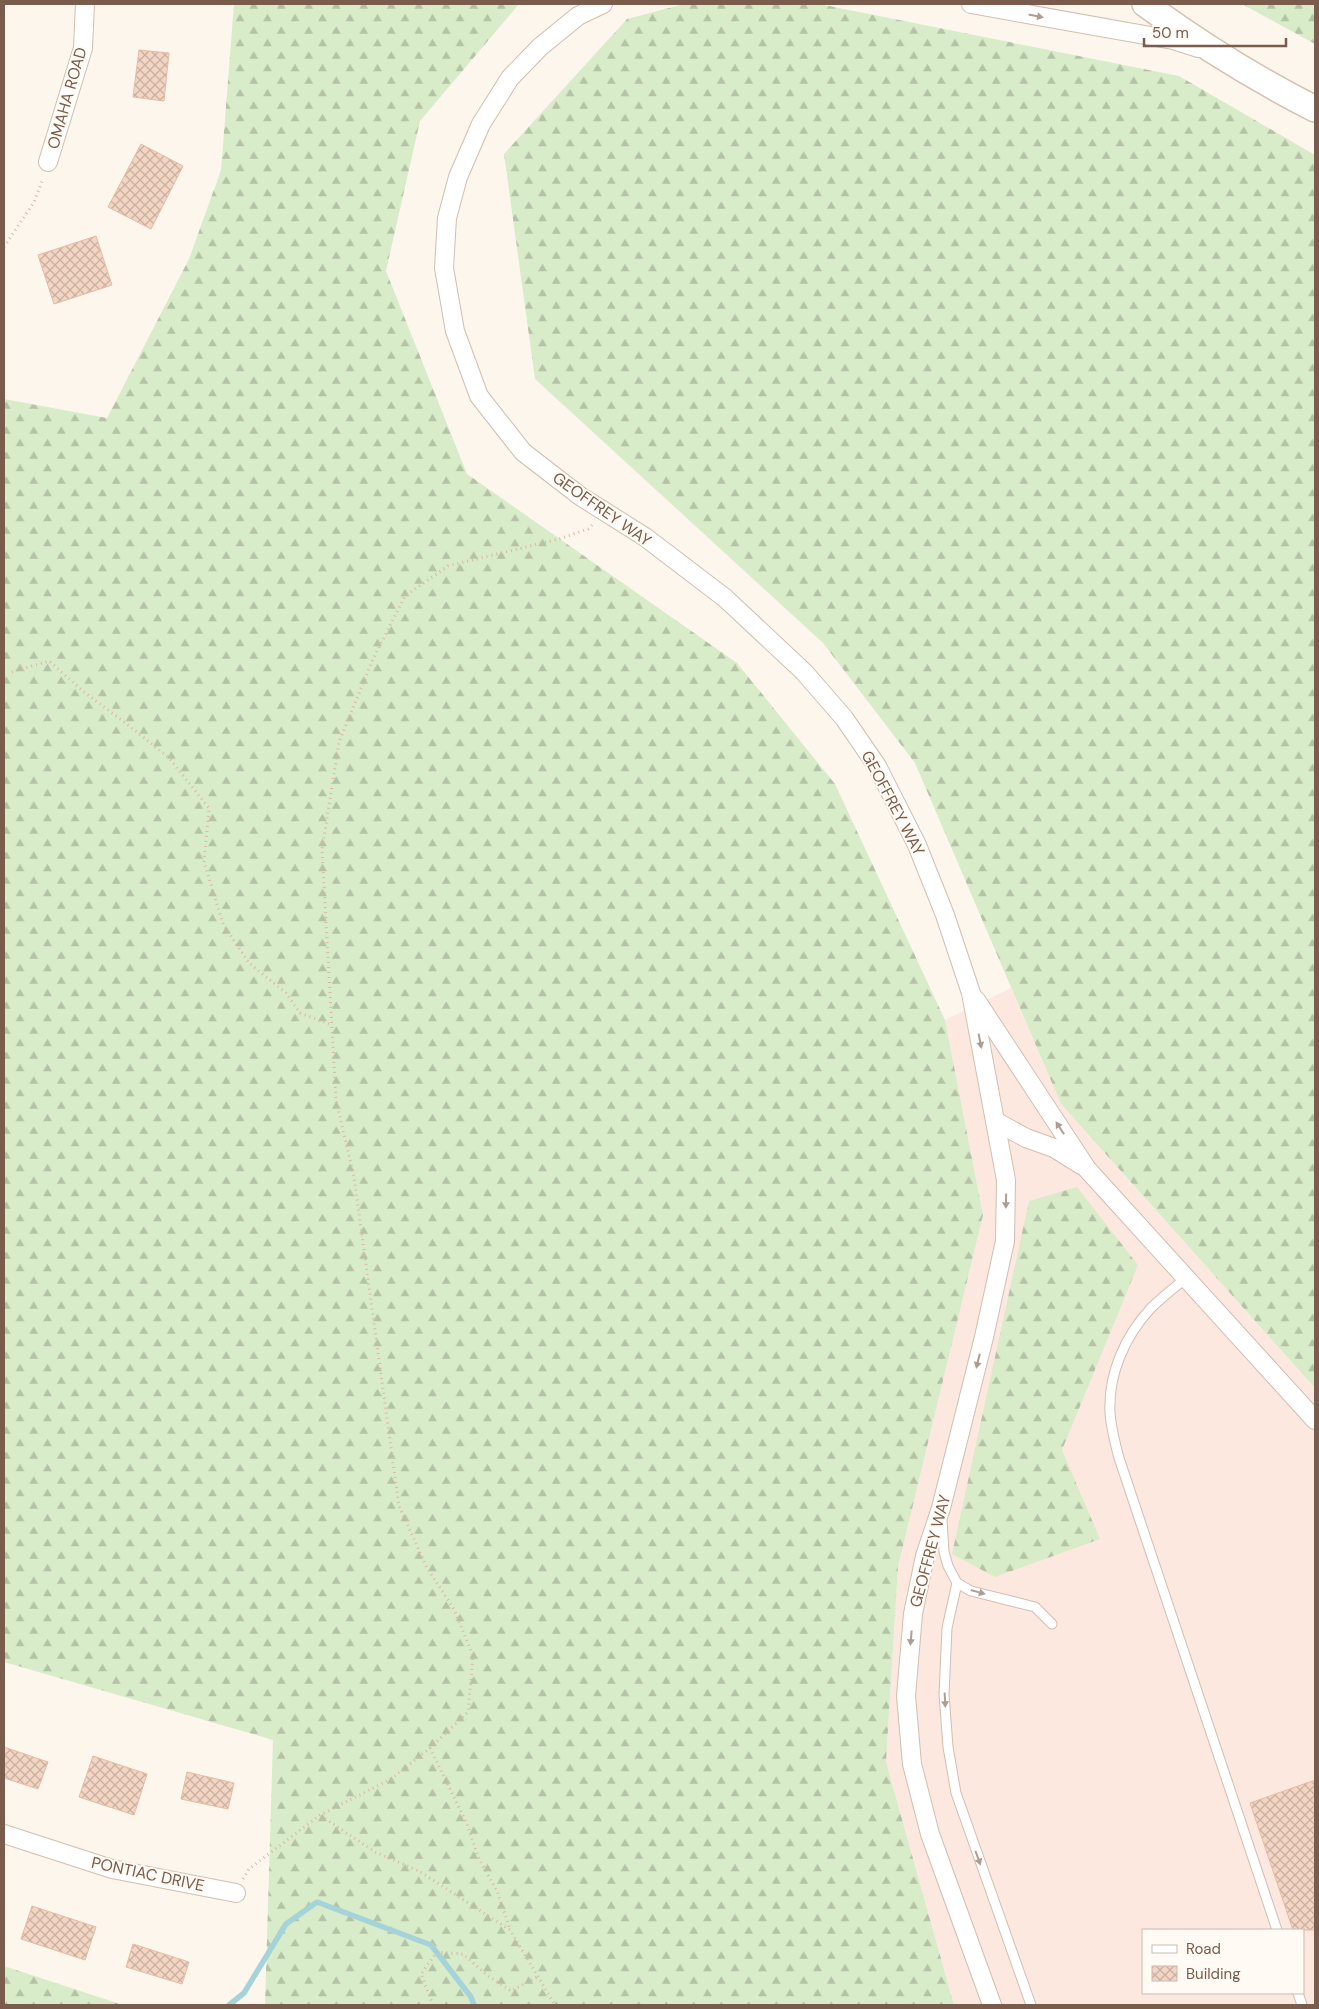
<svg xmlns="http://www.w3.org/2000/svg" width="1319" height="2009" font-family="'DM Sans',sans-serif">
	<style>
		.commercial { fill: #fde8e0; fill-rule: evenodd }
		.forest { fill: url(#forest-firs) }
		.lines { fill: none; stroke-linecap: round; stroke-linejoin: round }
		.stream { stroke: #a5d3da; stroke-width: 5.5 }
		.building { fill: url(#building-cross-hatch); stroke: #e6bba3 }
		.lane-casing { stroke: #d1beb0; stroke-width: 11 }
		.street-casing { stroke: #d1beb0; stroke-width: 20 }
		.secondary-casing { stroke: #d6c0b0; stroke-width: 28 }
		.path { stroke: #d9b8a5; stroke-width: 3; stroke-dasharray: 1 4; stroke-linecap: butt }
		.lane { stroke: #fff; stroke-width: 9 }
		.street { stroke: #fff; stroke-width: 18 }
		.secondary { stroke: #fff; stroke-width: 25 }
		.oneway { fill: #af9d94 }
		.labels { text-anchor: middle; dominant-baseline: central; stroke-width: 4; stroke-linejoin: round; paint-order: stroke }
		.street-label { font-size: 16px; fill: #7a5c4d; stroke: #fffaf3 }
	</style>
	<defs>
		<pattern id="forest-firs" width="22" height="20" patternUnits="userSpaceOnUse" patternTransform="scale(1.25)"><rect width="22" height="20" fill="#d8ecc9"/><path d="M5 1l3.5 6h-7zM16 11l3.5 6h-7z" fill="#b4c2a5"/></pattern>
		<pattern id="building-cross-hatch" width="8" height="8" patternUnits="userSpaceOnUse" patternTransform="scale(1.25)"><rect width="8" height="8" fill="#f3d5c3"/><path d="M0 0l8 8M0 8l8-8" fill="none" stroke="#cab0a1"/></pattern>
	</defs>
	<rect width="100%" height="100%" fill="#fdf6ec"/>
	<path class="commercial" d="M1011 988 1061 1104 1315 1388V2005H954L886 1762 898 1567 983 1215 945 1020ZM1143 1930H1303V1993H1143Z"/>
	<g class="forest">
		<polygon points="234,4 519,4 420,121 386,271 467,474 737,663 835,784 945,1020 983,1215 898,1567 886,1762 954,2005 265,2005 273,1740 4,1662 4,399 107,418 189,259 221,170"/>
		<polygon points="684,4 819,4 1179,76 1315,155 1315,1388 1061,1104 915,763 823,643 535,379 504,154 627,19"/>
		<polygon points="1242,4 1315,4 1315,44"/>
		<polygon points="1077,1187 1138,1265 1062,1450 1100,1539 995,1577 952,1554 1029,1201"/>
		<polygon points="4,1966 123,2005 4,2005"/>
	</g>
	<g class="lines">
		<polyline class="stream" points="229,2005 244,1993 286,1924 317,1902 431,1945 471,1997 474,2005"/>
	</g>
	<g class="building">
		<polygon points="139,50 169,53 164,101 133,97"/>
		<polygon points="141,144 183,166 151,229 108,207"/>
		<polygon points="96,236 112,285 54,304 38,255"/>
		<polygon points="4,1747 48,1762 38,1789 4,1778"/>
		<polygon points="93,1756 147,1774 134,1815 79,1797"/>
		<polygon points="187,1772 234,1783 228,1809 181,1799"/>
		<polygon points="1315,1780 1315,1930 1293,1930 1250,1803"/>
		<polygon points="32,1906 96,1927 85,1960 21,1939"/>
		<polygon points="133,1944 189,1962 182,1984 126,1967"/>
	</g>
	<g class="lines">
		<defs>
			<g id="lane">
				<path d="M1186 1278C1174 1288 1162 1297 1151 1308 1125 1336 1108 1374 1110 1413 1111 1428 1115 1443 1119 1458L1277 1930"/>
				<polyline points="942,1520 944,1552 948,1566 957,1583 971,1591 1035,1607 1052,1624"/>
				<polyline points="957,1583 947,1628 944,1694 948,1747 956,1793 1031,2005"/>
				<polyline points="1298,1993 1302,2005"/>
			</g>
			<g id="street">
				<polyline points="603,4 578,16 540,47 510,78 481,124 458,177 447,218 444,268 455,331 479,396 523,452 580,496 645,537 725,598 804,672 844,718 877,766 917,845 945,915 971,993 1006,1180 1005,1241 984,1337 941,1508 925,1556 913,1614 906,1696 912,1764 930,1834 992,2005"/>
				<polyline points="971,4 1173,40 1198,48"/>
				<polyline points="48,162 83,48 85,4"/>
				<polyline points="976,1000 1087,1169 1315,1420"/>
				<polyline points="995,1121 1026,1138 1054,1148 1081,1165"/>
				<polyline points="4,1834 112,1869 236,1893"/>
			</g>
			<path id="secondary" d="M1145 4C1198 43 1256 79 1315 109"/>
		</defs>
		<use href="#lane" class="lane-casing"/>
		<use href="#street" class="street-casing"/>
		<use href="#secondary" class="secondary-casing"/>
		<g class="path">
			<polyline points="4,247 34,202 43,179"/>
			<polyline points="12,672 49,661 84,692 127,724 169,758 209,808 204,862 223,924 249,963 286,993 300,1013 332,1025"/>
			<polyline points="430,1748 467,1824 478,1857 497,1891 510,1929"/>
			<polyline points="321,1816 375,1852 419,1871 510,1930 555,2005"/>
			<polyline points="243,1879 249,1869 320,1815 391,1779 430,1748 468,1712 473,1656 454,1609 427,1568 399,1506 354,1177 336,1100 322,850 339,742 373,659 405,596 448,566 559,539 588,529 592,525"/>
			<polyline points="433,2005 421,1974 437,1952 463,1954 487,1975 511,1991 539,1976"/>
		</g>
		<use href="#lane" class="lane"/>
		<use href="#street" class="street"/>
		<use href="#secondary" class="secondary"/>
	</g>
	<defs><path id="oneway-solid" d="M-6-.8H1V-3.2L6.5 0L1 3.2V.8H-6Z" transform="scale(1.25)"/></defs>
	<g class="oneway">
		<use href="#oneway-solid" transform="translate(1036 16) rotate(11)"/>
		<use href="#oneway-solid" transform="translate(980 1041) rotate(79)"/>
		<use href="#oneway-solid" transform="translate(1060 1128) rotate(-123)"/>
		<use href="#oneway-solid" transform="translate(1006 1201) rotate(91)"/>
		<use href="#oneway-solid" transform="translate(978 1361) rotate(104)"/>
		<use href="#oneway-solid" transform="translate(978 1592) rotate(16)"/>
		<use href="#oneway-solid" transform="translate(911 1638) rotate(95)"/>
		<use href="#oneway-solid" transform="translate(945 1700) rotate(87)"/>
		<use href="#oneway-solid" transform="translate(978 1858) rotate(70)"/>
	</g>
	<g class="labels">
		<g class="street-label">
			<text transform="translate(67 98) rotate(-74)">OMAHA ROAD</text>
			<text transform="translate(602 509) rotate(35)">GEOFFREY WAY</text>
			<text transform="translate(893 803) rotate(62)">GEOFFREY WAY</text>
			<text transform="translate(930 1551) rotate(-75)">GEOFFREY WAY</text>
			<text transform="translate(148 1874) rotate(12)">PONTIAC DRIVE</text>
		</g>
	</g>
	<rect width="1319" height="2009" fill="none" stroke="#7a5c4d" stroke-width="10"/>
	<rect x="1142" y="1929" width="162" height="65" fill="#fffaf3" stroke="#cabbb1"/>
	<rect x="1152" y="1945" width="25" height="8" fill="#ffffff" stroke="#cabbb1"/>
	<text x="1186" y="1954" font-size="15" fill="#7a5c4d">Road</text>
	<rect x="1152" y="1966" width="25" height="15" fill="url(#building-cross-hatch)" stroke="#cabbb1"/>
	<text x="1186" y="1979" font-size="15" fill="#7a5c4d">Building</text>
	<path d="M1144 38v8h142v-8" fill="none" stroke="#7a5c4d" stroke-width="2.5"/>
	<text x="1152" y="38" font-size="15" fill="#7a5c4d" stroke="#fffaf3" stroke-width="4" paint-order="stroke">50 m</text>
</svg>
